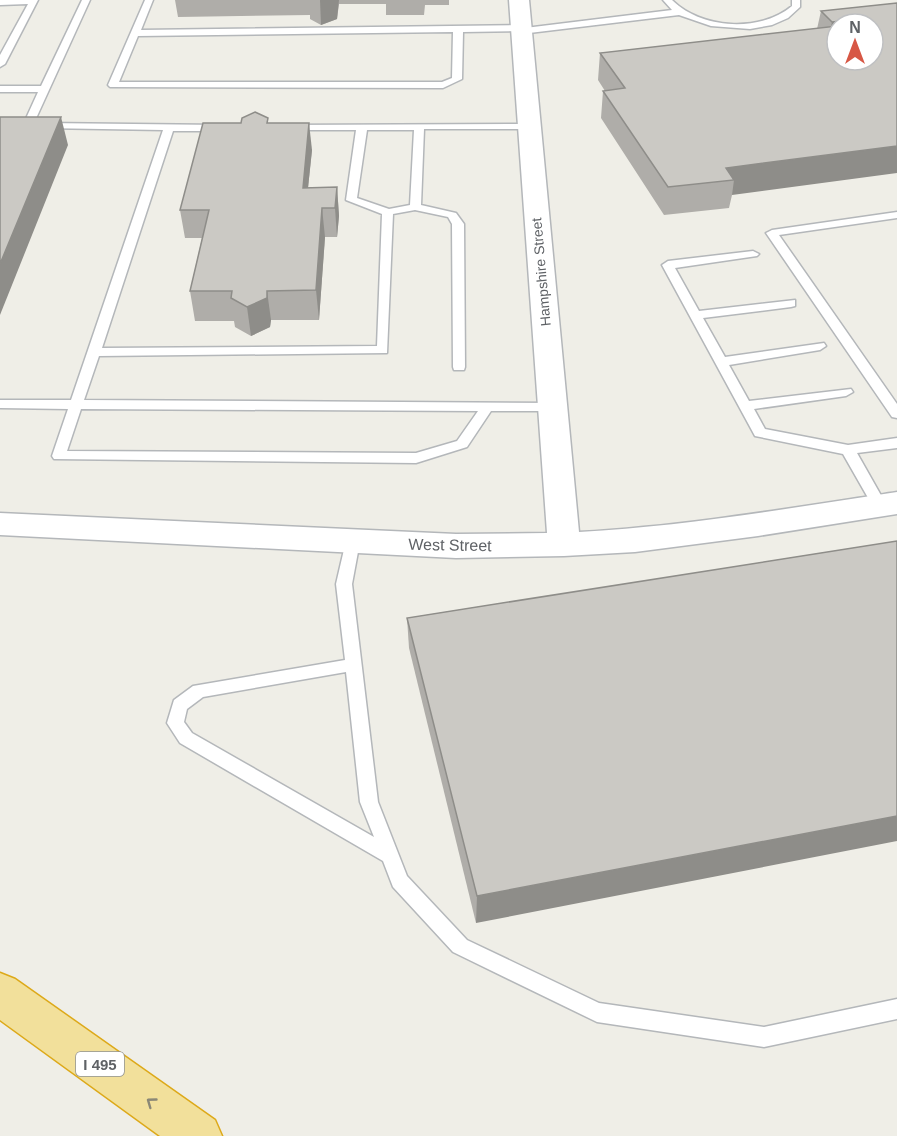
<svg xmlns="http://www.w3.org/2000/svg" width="897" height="1136" font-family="Arial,sans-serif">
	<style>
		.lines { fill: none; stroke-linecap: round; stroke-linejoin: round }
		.service-casing { stroke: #b4b7ba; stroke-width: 3 }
		.tertiary-casing { stroke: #b4b7ba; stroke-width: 3 }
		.motorway-casing { stroke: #dda919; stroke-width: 3 }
		.service { fill: #fff; fill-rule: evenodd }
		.tertiary { fill: #fff; fill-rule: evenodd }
		.motorway { fill: #f2e09b; fill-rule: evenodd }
		.wall { fill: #afada9; fill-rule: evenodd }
		.shaded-wall { fill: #8e8d89 }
		.building { fill: #cbc9c4; stroke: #8e8d89; stroke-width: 1.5 }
		.oneway { stroke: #8b8876 }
		.labels { text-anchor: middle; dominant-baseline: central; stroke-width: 4.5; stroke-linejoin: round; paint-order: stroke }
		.far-street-label { font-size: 14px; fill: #5f6266; stroke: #fff }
		.shield { fill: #fff; stroke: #8f9194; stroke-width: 1.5 }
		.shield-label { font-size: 15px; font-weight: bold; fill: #5f6266 }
		.street-label { font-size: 16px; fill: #5f6266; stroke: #fff }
	</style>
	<rect width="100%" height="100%" fill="#efeee7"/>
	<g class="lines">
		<defs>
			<g id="service">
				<polygon points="0,0 38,0 5,64 0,67 0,55 28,4 0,5"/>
				<polygon points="82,0 90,0 33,125 24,127 23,125 38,92 0,92 0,86 41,86"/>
				<path d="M145 0H153L141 30 521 25 525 28 672 10 663 0H672C701 29 760 33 792 6V0H800V7L788 18 772 25 750 29 711 26 679 15 521 34 517 31 463 32 462 79 443 88 110 87 108 85ZM453 32 452 78 442 82H119L138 36Z"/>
				<path d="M45 123 222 125 227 128 222 131H173L102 348 377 346 382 214 346 200 356 130H291L286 127 287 125 533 124 534 126 529 129H424L421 205 456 213 464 224 465 367 464 370H454L453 367 452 224 448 217 415 210 393 214 387 353 99 356 84 400 553 403 560 407 553 411H491L467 447 416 463 54 459 52 456 68 409 0 408V400H71L163 130 41 128V124ZM367 130H414L410 205 389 209 357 198ZM81 409 478 411 457 441 416 453 67 451Z"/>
				<polygon points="897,212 897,218 779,235 897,404 897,418 892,417 766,233 772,230"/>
				<polygon points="753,251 759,254 757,256 675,268 699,311 795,300 795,306 791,307 703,318 725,357 824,343 826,346 820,350 729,365 749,401 851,389 853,392 846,396 754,409 765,429 848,445 897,438 897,448 857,453 887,506 885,510 875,510 843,454 755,436 662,265 668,261"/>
				<path d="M353 536 360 541 352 584 378 802 407 876 467 940 599 1003 764 1027 897 999V1019L764 1047 597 1022 453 952 393 887 383 861 180 743 167 723 174 700 193 686 345 660 336 584 346 541ZM346 672 360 802 374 837 192 733 184 722 187 709 203 697Z"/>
			</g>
			<path id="tertiary" d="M509 0H529L579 532C686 526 791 508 897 492V514L758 536 635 552 564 556 456 558 0 535V513L456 534 547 533Z"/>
			<polygon id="motorway" points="0,973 15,979 215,1120 222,1136 160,1136 0,1020"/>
		</defs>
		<use href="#service" class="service-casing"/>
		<use href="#tertiary" class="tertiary-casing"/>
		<use href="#motorway" class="motorway-casing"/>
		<use href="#service" class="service"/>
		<use href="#tertiary" class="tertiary"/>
		<use href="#motorway" class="motorway"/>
	</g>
	<g class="wall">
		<polygon points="175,0 449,0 449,5 425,5 424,15 386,15 386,4 339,4 337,19 321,25 310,19 310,15 178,17"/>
		<path d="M897 3 732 195 729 208 664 215 601 118 603 91H605L598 80 600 53 817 29 821 11ZM837 24H873L837 60Z"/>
		<polygon points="268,118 268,123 312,150 308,188 337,187 339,216 337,237 325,237 319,320 271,320 270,327 251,336 235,327 234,321 195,321 190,291 202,238 185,238 180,210 241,123"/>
		<polygon points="897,541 476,923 409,648 407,618"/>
	</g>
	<g class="shaded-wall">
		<polygon points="320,0 339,0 337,19 321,25"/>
		<polygon points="850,20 849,24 837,24 837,47 826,48 832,22"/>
		<polygon points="61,117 68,145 0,315 0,264"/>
		<polygon points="309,123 312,150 305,216 303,188"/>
		<polygon points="897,146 897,173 732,195 734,180 726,168"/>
		<polygon points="337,187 339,216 337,237 335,208"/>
		<polygon points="322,208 325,237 319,320 316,290"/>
		<polygon points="267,291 271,320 270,327 251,336 247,307"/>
		<polygon points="897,816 897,841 476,923 477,896"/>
	</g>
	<g class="building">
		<polygon points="897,3 897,146 726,168 734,180 668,187 603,91 625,88 600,53 837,26 837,60 873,60 873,24 854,24 850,20 832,22 821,11"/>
		<polygon points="255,112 268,118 267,123 309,123 303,188 337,187 335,208 322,208 316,290 267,291 267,298 247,307 231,298 232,291 190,291 209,210 180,210 203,123 241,123 242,118"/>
		<polygon points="0,117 61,117 0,264"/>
		<polygon points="897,541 897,816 477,896 407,618"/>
	</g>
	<defs><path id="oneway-chevron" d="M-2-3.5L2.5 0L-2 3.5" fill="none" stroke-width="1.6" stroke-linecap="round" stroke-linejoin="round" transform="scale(1.5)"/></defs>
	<use class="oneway" href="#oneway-chevron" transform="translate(151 1102) rotate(-144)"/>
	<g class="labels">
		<g class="far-street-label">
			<text transform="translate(541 272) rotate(-95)">Hampshire Street</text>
		</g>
		<rect class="shield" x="76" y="1052" width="48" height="24" rx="4.5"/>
		<g class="shield-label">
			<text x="100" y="1064">I 495</text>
		</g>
		<g class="street-label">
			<text transform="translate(450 545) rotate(1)">West Street</text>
		</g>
	</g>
	<g transform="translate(855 42)"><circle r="28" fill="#ffffff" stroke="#bfc0c2" stroke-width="1.5"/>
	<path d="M0-4.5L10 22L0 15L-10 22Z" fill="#d75745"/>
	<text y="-9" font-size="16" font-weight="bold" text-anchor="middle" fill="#5f6266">N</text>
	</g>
</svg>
